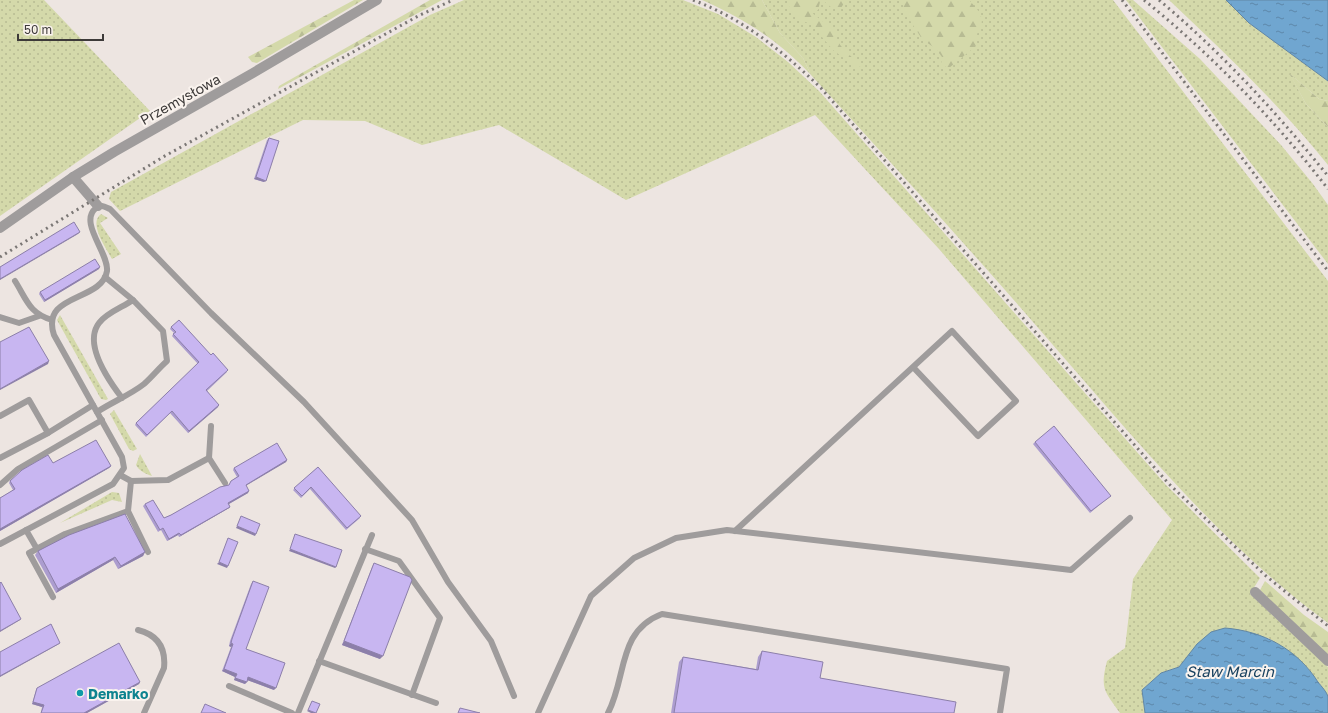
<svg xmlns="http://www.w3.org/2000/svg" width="1328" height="713" font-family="'Golos Text',sans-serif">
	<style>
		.grass { fill: url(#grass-dots) }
		.forest { fill: url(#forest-firs) }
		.water { fill: url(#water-ripples); stroke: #6186a3 }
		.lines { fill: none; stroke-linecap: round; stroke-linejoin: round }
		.service { stroke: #9f9c9c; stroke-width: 6 }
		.minor { stroke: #9f9c9c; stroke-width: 10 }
		.rail { stroke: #7b7775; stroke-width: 3; stroke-dasharray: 2 4; stroke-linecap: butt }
		.wall { fill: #ac9dcf }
		.shaded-wall { fill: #8c7fa9 }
		.building { fill: #c8b6f1; stroke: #8c7fa9 }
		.culture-dot { fill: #0f9aa8; stroke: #faf3ee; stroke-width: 1.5 }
		.labels { text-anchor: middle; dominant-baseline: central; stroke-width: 4; stroke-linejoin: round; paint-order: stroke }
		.street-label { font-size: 14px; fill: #3d3a39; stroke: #faf3ee }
		.culture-label { font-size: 14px; font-weight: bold; fill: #0d838f; stroke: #faf3ee; text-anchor: start }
		.water-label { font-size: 15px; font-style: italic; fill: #194260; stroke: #faf3ee }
	</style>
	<defs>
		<pattern id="grass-dots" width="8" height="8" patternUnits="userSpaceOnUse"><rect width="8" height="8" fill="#d4d9aa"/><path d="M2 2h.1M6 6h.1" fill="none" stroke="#b7bb93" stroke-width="1.8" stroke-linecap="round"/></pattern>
		<pattern id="forest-firs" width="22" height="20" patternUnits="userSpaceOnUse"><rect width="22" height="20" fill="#d4d9aa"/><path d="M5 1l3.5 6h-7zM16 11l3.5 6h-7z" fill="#b7bb93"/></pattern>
		<pattern id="water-ripples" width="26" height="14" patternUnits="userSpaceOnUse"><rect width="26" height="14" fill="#70a6d0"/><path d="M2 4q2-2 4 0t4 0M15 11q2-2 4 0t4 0" fill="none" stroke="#5d88aa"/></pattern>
	</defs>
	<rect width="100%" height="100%" fill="#ede5e1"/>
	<g class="grass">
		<polygon points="0,0 44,0 150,111 0,216"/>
		<path d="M464 0H683L718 14 756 37 788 62 819 91 1166 485 1260 578 1250 594 1328 667V696C1308 665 1299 658 1268 638L1189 656 1179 667 1161 673 1142 690 1145 713H1120C1104 690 1100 689 1107 661L1125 648 1133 579 1172 520 939 249 815 115 626 200 499 125 422 145 365 121 303 120 120 211 109 199 111 192 430 15Z"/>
		<path d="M762 0H1113L1328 281V623C1225 548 1142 447 1059 352 978 258 895 167 811 75L803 58 780 33Z"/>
		<polygon points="1126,0 1133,0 1200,59 1281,145 1313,184 1328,205 1328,264"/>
		<path d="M1169 0H1226L1249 23 1328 81V101L1319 99 1290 74 1306 104 1328 127V165C1280 105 1225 53 1169 0Z"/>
		<path d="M101 214 108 218 100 223 121 254 112 259C106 248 88 223 101 214Z"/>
		<polygon points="60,315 108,399 106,400 101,399 57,320"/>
		<polygon points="114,410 137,449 133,451 129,449 110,414"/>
		<path d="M140 454 152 476C146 474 139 471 136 465Z"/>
		<polygon points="112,492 119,493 122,502 112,500 60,523"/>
	</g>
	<g class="forest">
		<polygon points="354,0 363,0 257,63 252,62 248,57"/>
		<polygon points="430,0 442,0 278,89 279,86"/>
		<path d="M702 0H762L780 33 803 58 811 75C779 41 745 19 702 0Z"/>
		<path d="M790 0H846L841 8H832L825 2H820L818 10 812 13C818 18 826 23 832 29 837 34 836 38 839 43 841 47 855 61 859 63L861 70 856 69 852 64 833 50 811 24 800 20 788 5Z"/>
		<path d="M902 0H969C982 14 987 20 975 37L976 46 949 68 941 65 942 57 936 49 922 39 904 11Z"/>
		<polygon points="1289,73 1319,99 1328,101 1328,127 1306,104"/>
		<polygon points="1265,581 1304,615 1328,632 1328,658 1260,590"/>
	</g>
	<g class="water">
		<polygon points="1226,0 1328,0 1328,81 1249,23"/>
		<path d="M1225 628C1263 631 1297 649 1318 682 1321 686 1327 692 1328 697 1328 702 1328 708 1328 713H1145L1142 690 1161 673 1179 667 1197 644 1211 632Z"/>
	</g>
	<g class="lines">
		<g class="service">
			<polyline points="105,277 133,300"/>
			<path d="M15 281C27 300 29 313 52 320"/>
			<polyline points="0,317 19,323 39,316"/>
			<path d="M97 412C112 402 130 395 144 384 152 377 159 368 167 361L163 331 133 300C123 307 106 313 99 323 83 344 109 381 122 398"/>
			<polyline points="0,416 29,400 48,433"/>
			<polyline points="211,426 209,458 225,483"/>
			<polyline points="0,458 48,433 93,405"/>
			<polyline points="120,475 131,481 168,480 209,458"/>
			<polyline points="0,485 18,469 102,420"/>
			<polyline points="128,511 148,552"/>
			<polyline points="26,530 37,549"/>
			<polyline points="735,531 952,331 1016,401 978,436 913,367"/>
			<path d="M0 544 113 484 124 468 122 457 54 335C40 293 102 302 107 271 109 253 78 222 96 208 101 204 105 207 110 209L211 313 304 402 412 520 448 582 491 641 514 696"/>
			<polyline points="365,549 399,561 440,618 412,695"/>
			<polyline points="53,597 29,553 65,534 128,511 131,481"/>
			<path d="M138 630C158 635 166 648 164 668L144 713"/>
			<polyline points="319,661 436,703"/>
			<polyline points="229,686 292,713"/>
			<polyline points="298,713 372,535"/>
			<polyline points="538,713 591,596 634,558 676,538 727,530 1071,570 1130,518"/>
			<path d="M608 713C627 677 617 631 662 614L1007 669 1000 713"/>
		</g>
		<g class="minor">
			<polyline points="73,177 98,206"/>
			<polyline points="0,228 73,177 114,152 253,73 377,0"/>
			<polyline points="1255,592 1328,661"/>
		</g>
		<g class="rail">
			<path d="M693 0C745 20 781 50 821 88L1168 483 1266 576 1328 626"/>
			<polyline points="1122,0 1328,271"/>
			<path d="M1144 0C1212 55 1274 119 1328 189"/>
			<path d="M1159 0C1222 53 1277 113 1328 176"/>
			<polyline points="0,257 163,157 420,15 453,0"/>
		</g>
	</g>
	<g class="wall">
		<polygon points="269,138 264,182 254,179 267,140"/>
		<polygon points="99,269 44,302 39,294 40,292"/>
		<polygon points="171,327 227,372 207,391 218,407 188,433 170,413 146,437 135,425 136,423 198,364 172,336 174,333 170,329"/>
		<polygon points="1035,442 1111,496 1109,497 1090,513 1033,444"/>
		<polygon points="287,460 286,462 246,485 248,493 229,504 230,507 229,508 179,537 178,535 167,541 161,530 158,532 143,506 145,504 164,518 171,515 229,485 231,481 237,477 233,470 234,468"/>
		<polygon points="53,463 111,466 109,468 0,531 0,498 13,490 9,483 10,481"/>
		<polygon points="318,467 360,518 346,530 310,489 301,498 293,490"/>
		<polygon points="38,551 145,552 143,556 118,569 113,560 56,593 35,555"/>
		<polygon points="374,563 380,659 342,645 372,567"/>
		<polygon points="253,581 246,649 274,690 247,680 245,684 234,680 235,677 222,671 231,647 229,646 230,641 251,584"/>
		<polygon points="762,651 820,678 954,713 671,713 679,662 683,657 756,669 758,657"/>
		<polygon points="140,682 139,684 87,713 41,713 42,707 32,704 36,690 37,688"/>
	</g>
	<g class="shaded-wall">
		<polygon points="256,177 266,181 264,182 254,179"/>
		<polygon points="80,232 78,234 0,280 0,279"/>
		<polygon points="100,267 99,269 44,302 45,300"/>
		<polygon points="49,361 48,364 0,390 0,389"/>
		<polygon points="219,405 218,407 188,433 189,431"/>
		<polygon points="287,460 286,462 244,487 246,485"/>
		<polygon points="111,466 109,468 0,531 0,529"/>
		<polygon points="249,491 248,493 227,505 228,503"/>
		<polygon points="230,507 229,508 179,537 181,535"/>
		<polygon points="237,526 256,534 255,536 236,528"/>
		<polygon points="179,533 178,535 167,541 169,539"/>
		<polygon points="290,549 336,567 335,568 289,551"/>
		<polygon points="145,552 143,556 118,569 121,566"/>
		<polygon points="115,557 113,560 56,593 58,589"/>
		<polygon points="219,562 228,566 227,568 217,564"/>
		<polygon points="21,619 20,620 0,632 0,631"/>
		<polygon points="344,641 383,656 380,659 342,645"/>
		<polygon points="60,643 59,644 0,677 0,676"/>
		<polygon points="231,643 233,644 231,647 229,646"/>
		<polygon points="224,669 237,674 235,677 222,671"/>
		<polygon points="248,677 276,688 274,690 247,680"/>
		<polygon points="235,678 247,682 245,684 234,680"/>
		<polygon points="140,682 139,684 87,713 84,713"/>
		<polygon points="33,702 44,705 42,707 32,704"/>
		<polygon points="308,710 316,713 311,713 307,711"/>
	</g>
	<g class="building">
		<polygon points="269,138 279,141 266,181 256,177"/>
		<polygon points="74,222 80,232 0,279 0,267"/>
		<polygon points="95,259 100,267 45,300 40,292"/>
		<polygon points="179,320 211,355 213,353 228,370 206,390 219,405 189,431 172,411 147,435 136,423 199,362 173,334 176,332 171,327"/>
		<polygon points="29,327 49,361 0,389 0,342"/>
		<polygon points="1054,426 1111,496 1091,511 1035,442"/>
		<polygon points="96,440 111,466 0,529 0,498 15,489 10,481 22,470 48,455 53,463"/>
		<polygon points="277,443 287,460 246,485 249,491 228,503 230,507 181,535 179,533 169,539 163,528 160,530 145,504 153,500 164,518 171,515 220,487 229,485 231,481 239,476 234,468"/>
		<polygon points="318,467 361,516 347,528 311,487 302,496 294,488"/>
		<polygon points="125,514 145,552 121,566 115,557 58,589 38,551 69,535"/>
		<polygon points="241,516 260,524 256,534 237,526"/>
		<polygon points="295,534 342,550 336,567 290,549"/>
		<polygon points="228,538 238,542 228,566 219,562"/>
		<polygon points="374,563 410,577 412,580 383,656 344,641"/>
		<polygon points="253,581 269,587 246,649 285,663 276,688 248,677 247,682 235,678 237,674 224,669 233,644 231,643 232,639"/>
		<polygon points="1,582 21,619 0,631 0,583"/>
		<polygon points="51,624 60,643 0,676 0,652"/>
		<polygon points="119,643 140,682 84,713 41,713 44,705 33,702 37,688"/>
		<polygon points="762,651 823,662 820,678 956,702 954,713 674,713 683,657 758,670"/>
		<polygon points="312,701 320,704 316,713 308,710"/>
		<polygon points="205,704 226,713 201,713"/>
		<polygon points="460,708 480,713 458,713"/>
	</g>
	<circle class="culture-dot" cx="80" cy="693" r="4"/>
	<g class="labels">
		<g class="street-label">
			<text transform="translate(180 99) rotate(-29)">Przemysłowa</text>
		</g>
		<g class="culture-label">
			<text x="88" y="693">Demarko</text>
		</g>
		<g class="water-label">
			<text x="1230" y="671">Staw Marcin</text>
		</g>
	</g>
	<path d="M18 34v6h85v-6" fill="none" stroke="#3d3a39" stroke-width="2"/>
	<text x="24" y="34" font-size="12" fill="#3d3a39" stroke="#faf3ee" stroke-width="3" paint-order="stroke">50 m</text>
</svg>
